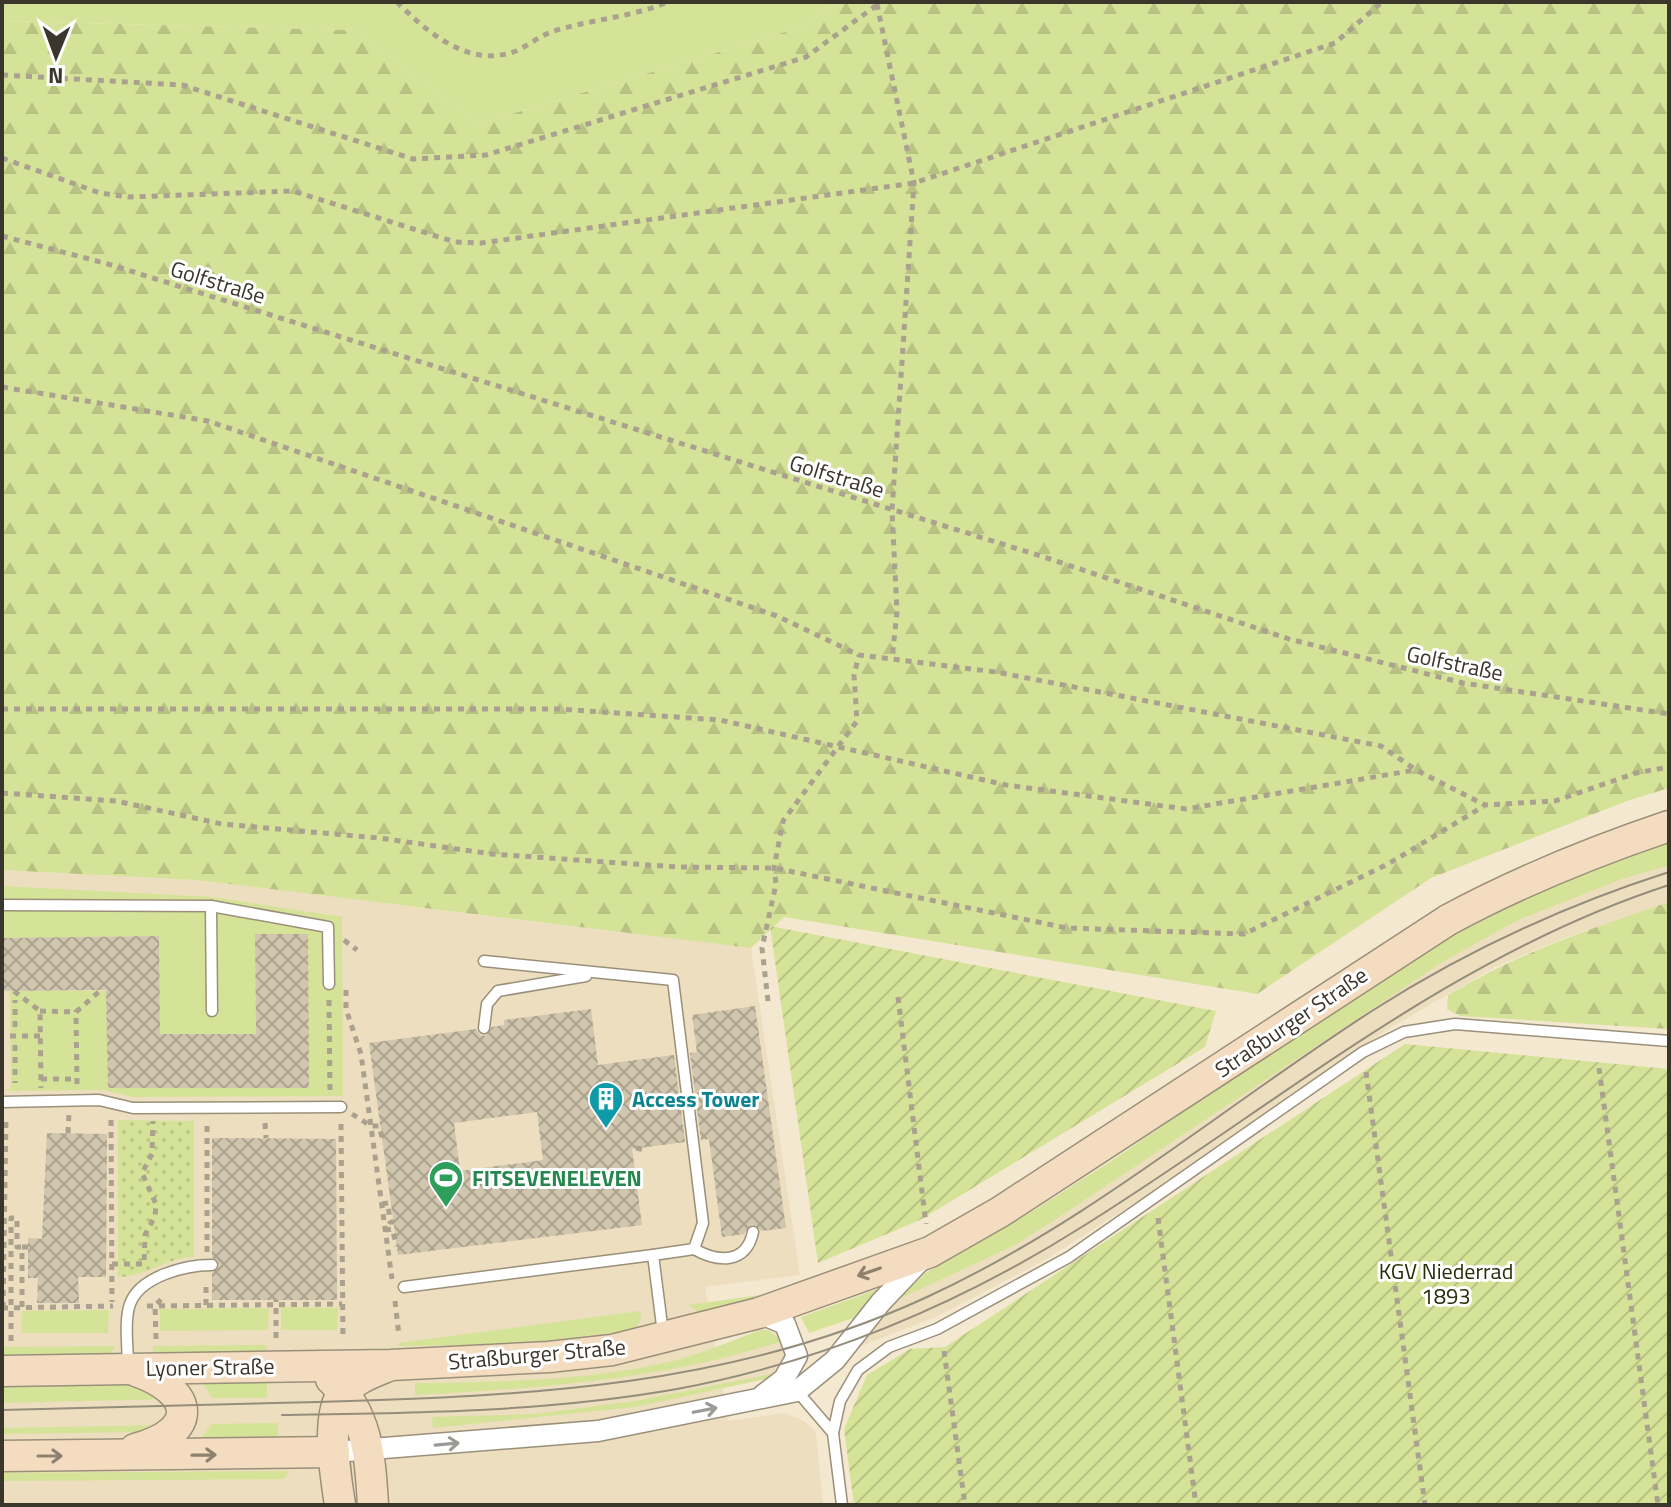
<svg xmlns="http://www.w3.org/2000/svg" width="1671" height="1507" font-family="'Titillium Web',sans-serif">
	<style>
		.built { fill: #ecdebe }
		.grass { fill: #d5e398 }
		.forest { fill: url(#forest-firs) }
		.park { fill: url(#park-dots) }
		.garden { fill: url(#garden-furrows) }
		.building { fill: url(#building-cross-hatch); fill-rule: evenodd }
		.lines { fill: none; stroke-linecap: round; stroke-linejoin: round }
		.lane-casing { stroke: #9a907a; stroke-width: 13 }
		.street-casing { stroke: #9a907a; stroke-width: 23 }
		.secondary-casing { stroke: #9a907a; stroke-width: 33 }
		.path { stroke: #aaa18e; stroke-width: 5; stroke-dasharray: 6 6; stroke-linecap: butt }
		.lane { stroke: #fff; stroke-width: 10 }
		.street { stroke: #fff; stroke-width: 20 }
		.secondary { stroke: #f4dcc0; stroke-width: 30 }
		.tram { stroke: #958d7c; stroke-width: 2 }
		.oneway { stroke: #8e816f }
		.oneway2 { stroke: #9c9a96 }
		.labels { text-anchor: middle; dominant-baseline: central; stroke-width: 6; stroke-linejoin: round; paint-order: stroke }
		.street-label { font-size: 22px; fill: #3a362c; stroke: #fff }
		.culture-label { font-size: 22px; font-weight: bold; fill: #0d838f; stroke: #fff; text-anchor: start }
		.leisure-label { font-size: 22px; font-weight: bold; fill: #27864d; stroke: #fff; text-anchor: start }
		.park-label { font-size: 22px; fill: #292e08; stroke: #fff }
	</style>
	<defs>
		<pattern id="forest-firs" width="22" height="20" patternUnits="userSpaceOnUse" patternTransform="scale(2)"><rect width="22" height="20" fill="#d5e398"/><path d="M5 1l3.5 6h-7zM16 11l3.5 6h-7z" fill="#b8c383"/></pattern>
		<pattern id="park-dots" width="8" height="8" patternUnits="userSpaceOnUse" patternTransform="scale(2)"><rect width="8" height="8" fill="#d5e398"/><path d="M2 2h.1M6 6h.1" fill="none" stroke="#b8c383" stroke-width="1.8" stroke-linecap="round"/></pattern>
		<pattern id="garden-furrows" width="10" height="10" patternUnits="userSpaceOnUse" patternTransform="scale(2)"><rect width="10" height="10" fill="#d5e398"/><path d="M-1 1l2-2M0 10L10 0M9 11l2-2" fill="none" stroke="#b8c383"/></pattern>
		<pattern id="building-cross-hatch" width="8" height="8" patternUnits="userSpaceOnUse" patternTransform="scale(2)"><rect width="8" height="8" fill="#d0c6ae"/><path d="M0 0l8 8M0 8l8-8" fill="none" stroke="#aaa28e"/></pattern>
	</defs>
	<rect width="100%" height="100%" fill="#f4e9d0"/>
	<g class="built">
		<polygon points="1669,842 1669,902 1564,938 1495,967 1390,1028 1191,1167 1045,1260 938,1316 859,1347 897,1300 927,1272 1033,1211 1116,1158 1380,977"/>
		<polygon points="2,870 196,880 751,948 800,1275 705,1287 716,1348 768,1330 779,1335 788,1352 781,1372 765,1379 723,1388 728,1421 785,1413 804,1421 816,1432 823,1505 2,1505"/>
	</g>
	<g class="grass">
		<polygon points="2,2 838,2 802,27 478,124 355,30 2,21"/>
		<polygon points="1669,842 1669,865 1622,879 1516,921 1441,963 1050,1223 1013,1246 897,1300 927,1272 1033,1211 1116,1158 1380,977 1487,914 1617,859"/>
		<polygon points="2,886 212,897 342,917 343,1096 133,1097 104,1090 2,1091 11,1088 10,991 106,991 108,1088 309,1087 307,934 255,935 256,1034 160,1034 159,936 2,938"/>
		<polygon points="878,1289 859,1316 809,1333 801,1317"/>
		<polygon points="797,1290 706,1316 688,1305"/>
		<polygon points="281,1307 338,1308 337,1330 281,1330"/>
		<polygon points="269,1308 268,1330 160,1331 160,1309"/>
		<polygon points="109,1310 108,1333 21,1333 22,1311"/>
		<polygon points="640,1311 641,1320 634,1330 520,1344 399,1346 398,1343"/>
		<path d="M760 1330H768L782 1341C663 1380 539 1388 415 1395V1383C500 1382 589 1381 673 1361 704 1353 731 1341 760 1330Z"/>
		<polygon points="267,1345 266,1352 153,1356 153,1346"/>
		<polygon points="115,1346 109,1357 2,1357 2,1347"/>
		<polygon points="781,1372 765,1379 635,1407 433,1428 432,1417 534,1414 635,1401"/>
		<polygon points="151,1383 171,1399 2,1403 2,1385"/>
		<polygon points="203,1383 267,1383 267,1398 212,1398"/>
		<polygon points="278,1423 278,1442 198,1442 212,1424"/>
		<polygon points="166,1425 150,1432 2,1434 2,1428"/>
		<polygon points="289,1471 284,1479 2,1481 2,1473"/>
	</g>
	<g class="forest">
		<polygon points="838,2 1669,2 1669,788 1627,801 1431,878 1257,994 784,917 751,948 196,880 2,870 2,21 355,30 478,124 802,27"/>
		<path d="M1669 902V1029L1460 1016 1447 1009 1448 995C1518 953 1592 928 1669 902Z"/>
	</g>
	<path class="park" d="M118 1120 194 1121V1257C167 1257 146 1277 118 1277Z"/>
	<g class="garden">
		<polygon points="770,926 1216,1011 1205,1047 920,1220 818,1263"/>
		<polygon points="1405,1044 1669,1069 1669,1505 854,1505 844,1429 867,1375 910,1349 945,1347"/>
	</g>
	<g class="building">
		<polygon points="255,934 308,934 309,1088 108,1088 106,990 2,991 2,938 159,936 160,1034 256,1034"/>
		<polygon points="755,1006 786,1228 761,1231 752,1224 744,1234 722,1237 709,1139 701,1140 690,1053 697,1052 692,1015"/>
		<path d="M591 1009 598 1065 674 1055 685 1142 632 1149 642 1225 398 1255 369 1043 476 1029 480 1035 486 1036 492 1027 504 1025V1020ZM537 1112 543 1160 460 1171 454 1123Z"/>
		<polygon points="47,1133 107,1134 106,1277 78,1277 79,1303 37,1303 38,1278 28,1278 28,1238 42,1239"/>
		<polygon points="212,1138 336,1139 337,1300 212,1300 212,1273 220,1265 212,1257"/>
	</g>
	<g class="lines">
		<defs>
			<g id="lane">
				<polyline points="2,905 211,906 328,927 329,984"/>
				<polyline points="211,906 212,1011"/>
				<polyline points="484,961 673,980 703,1223 694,1249 653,1255 663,1333"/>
				<polyline points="484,1028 487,1004 498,991 586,976"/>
				<polyline points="2,1102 99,1100 133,1108 341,1107"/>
				<path d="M694 1249C717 1262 746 1265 753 1232"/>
				<polyline points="404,1287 653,1255"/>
				<path d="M128 1367C128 1348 124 1320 130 1304 140 1276 186 1265 212 1265"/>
				<polyline points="797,1391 833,1433"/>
				<polyline points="842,1505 833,1433 840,1401 858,1370 889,1347 937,1329 1069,1257 1363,1052 1404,1032 1455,1024 1669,1041"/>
			</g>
			<g id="street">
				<polyline points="759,1313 785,1324 797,1356 784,1379 763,1395"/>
				<polyline points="334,1452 598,1431 797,1391 835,1360 881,1302 921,1260"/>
			</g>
			<g id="secondary">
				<path d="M2 1371 391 1365 549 1357 612 1350 759 1313 930 1252 1000 1212 1448 920C1520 881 1592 852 1669 826"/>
				<path d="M331 1379C368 1414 370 1457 373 1505"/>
				<path d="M135 1449C199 1432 196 1392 136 1371"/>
				<polyline points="2,1456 334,1452"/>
				<path d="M340 1505C336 1478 325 1416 343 1393 353 1380 371 1373 386 1367"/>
			</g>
		</defs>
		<use href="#lane" class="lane-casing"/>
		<use href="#street" class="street-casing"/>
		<use href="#secondary" class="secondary-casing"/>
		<g class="path">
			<path d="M397 2C427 32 469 69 516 51 529 45 541 35 554 31 593 19 628 18 668 2"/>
			<polyline points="877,4 914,183 892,510 897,612 892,659"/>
			<polyline points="2,75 182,85 413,159 486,155 806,57 881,2"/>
			<polyline points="2,158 100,193 129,197 293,191 455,242 481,243 914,183 1335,43 1382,2"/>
			<polyline points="2,236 108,264 1047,558 1289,639 1463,683 1669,714"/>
			<polyline points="2,387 208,421 777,616 859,655 996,672 1381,746 1416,770 1485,805 1555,801 1636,773 1669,767"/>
			<polyline points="2,709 558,709 720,720 1006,785 1186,809 1415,770"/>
			<polyline points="2,793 116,801 222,824 379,838 492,854 677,867 774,868 1067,928 1244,934 1388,864 1484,806"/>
			<polyline points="344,940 357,950"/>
			<polyline points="346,990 346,1009 361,1054 392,1279"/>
			<polyline points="14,991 40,1011 41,1088"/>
			<polyline points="898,997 926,1224"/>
			<polyline points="329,1000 330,1094"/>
			<polyline points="768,1001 762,948 776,884 774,868 783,821 857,721 854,675 859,655"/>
			<polyline points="40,1011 76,1012"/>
			<polyline points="15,1027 15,1000"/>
			<polyline points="10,1036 40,1036"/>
			<polyline points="15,1045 15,1083"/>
			<polyline points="1599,1068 1658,1505"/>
			<polyline points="1366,1072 1425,1505"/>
			<polyline points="41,1079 77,1079"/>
			<polyline points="77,1084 76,1012 101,990"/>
			<polyline points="352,1114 371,1126 379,1126 383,1141"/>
			<polyline points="111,1120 112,1302"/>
			<polyline points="265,1123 266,1138"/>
			<polyline points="341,1124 343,1337"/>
			<polyline points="68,1133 69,1114"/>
			<polyline points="636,1148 645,1150"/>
			<polyline points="382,1204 388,1203 390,1222 394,1222"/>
			<polyline points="1158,1218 1196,1505"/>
			<polyline points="385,1230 392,1229 397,1246"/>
			<polyline points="207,1252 207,1122"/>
			<polyline points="112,1264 144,1264 145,1235 155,1216 156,1204 142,1173 152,1154 153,1121"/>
			<polyline points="395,1301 399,1336"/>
			<polyline points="206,1305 206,1282"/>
			<polyline points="147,1306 342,1304"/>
			<polyline points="22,1307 22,1247 28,1247"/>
			<polyline points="2,1308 113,1306"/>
			<polyline points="3,1308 6,1117"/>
			<polyline points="276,1338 276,1300"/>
			<polyline points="156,1339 155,1306 164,1296"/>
			<polyline points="11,1341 11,1218 17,1218 17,1247 22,1247"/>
			<polyline points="944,1351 965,1505"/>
		</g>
		<use href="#lane" class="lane"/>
		<use href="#street" class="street"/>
		<use href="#secondary" class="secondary"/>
		<g class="tram">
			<path d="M2 1410C107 1407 213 1405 318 1402 528 1396 733 1387 927 1297 1090 1222 1225 1105 1375 1009 1466 951 1566 905 1669 872"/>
			<path d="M282 1415C414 1413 547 1412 677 1389 822 1362 960 1304 1085 1225 1277 1105 1450 956 1669 885"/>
		</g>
	</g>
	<defs><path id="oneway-shaft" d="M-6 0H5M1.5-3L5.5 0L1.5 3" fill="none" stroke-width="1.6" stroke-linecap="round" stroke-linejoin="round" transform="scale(2)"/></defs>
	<g class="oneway">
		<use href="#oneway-shaft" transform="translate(869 1272) rotate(161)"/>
		<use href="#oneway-shaft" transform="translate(204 1455) rotate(-1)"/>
		<use href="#oneway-shaft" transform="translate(50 1456)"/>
	</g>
	<g class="oneway2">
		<use href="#oneway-shaft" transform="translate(705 1410) rotate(-11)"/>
		<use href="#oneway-shaft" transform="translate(447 1444) rotate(-5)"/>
	</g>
	<defs>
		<symbol id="building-pin" viewBox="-11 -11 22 30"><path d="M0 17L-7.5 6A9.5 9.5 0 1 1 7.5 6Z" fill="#0f9aa8" stroke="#fff"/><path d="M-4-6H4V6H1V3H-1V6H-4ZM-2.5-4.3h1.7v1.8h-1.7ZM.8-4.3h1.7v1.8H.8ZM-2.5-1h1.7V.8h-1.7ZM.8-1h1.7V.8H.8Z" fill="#fff"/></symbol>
		<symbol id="stadium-pin" viewBox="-11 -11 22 30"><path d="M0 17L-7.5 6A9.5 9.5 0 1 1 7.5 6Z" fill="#2e9e5b" stroke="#fff"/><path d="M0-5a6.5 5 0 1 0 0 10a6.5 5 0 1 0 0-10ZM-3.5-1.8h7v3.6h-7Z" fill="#fff"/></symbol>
	</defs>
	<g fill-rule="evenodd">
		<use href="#building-pin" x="586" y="1079" width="40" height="54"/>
		<use href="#stadium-pin" x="426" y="1158" width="40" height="54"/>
	</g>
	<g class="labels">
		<g class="street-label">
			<text transform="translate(218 282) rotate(17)">Golfstraße</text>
			<text transform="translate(837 476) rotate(17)">Golfstraße</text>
			<text transform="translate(1455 663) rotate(12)">Golfstraße</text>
			<text transform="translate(1291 1022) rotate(-34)">Straßburger Straße</text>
			<text transform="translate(537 1354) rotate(-5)">Straßburger Straße</text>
			<text transform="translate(210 1367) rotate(-1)">Lyoner Straße</text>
		</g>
		<g class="culture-label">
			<text x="632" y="1099">Access Tower</text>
		</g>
		<g class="leisure-label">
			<text x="472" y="1178">FITSEVENELEVEN</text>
		</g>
		<g class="park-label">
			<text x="1446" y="1271">KGV Niederrad<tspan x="1446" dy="25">1893</tspan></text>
		</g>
	</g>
	<rect width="1671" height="1507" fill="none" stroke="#3a362c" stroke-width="8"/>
	<g transform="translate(56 56) rotate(181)" stroke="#ffffff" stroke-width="6" paint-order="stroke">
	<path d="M0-6L14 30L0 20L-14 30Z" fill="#3a362c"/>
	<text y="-12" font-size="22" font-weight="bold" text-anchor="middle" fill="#3a362c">N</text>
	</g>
</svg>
